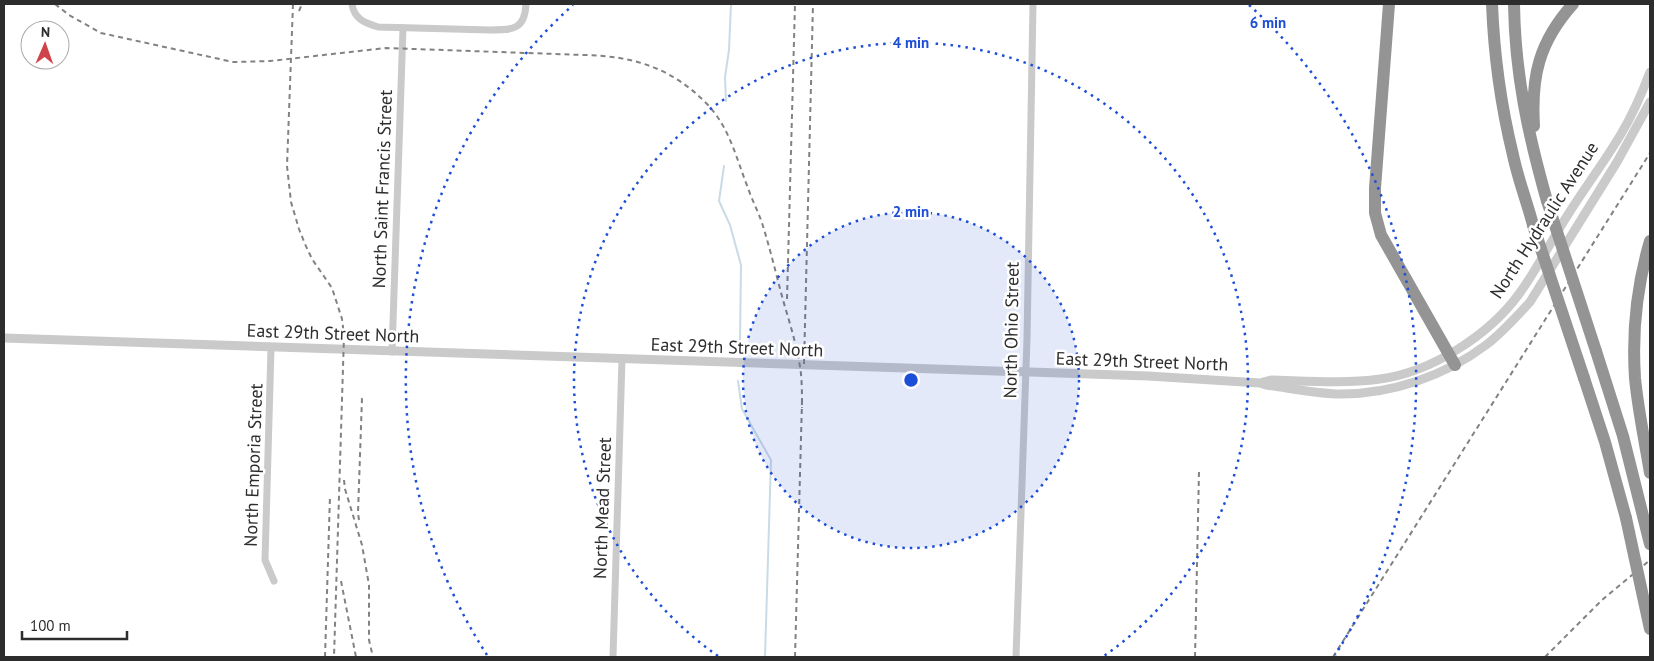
<svg xmlns="http://www.w3.org/2000/svg" width="1654" height="661" font-family="'PT Sans',sans-serif">
	<style>
		.lines { fill: none; stroke-linecap: round; stroke-linejoin: round }
		.stream { stroke: #cadbe6; stroke-width: 2 }
		.minor { stroke: #cacaca; stroke-width: 7 }
		.tertiary { stroke: #cacaca; stroke-width: 9 }
		.motorway { stroke: #949494; stroke-width: 12 }
		.rail { stroke: #828282; stroke-width: 2; stroke-dasharray: 5 4; stroke-linecap: butt }
		.motorway-bridge { stroke: #949494; stroke-width: 12 }
		.ring { fill: none; stroke: #1d4ed8; stroke-width: 2.5; stroke-dasharray: 2.5 5 }
		.labels { text-anchor: middle; dominant-baseline: central; stroke-width: 5; stroke-linejoin: round; paint-order: stroke }
		.street-label { font-size: 18px; fill: #2d2d2d; stroke: #fff }
		.centre { fill: #1d4ed8; stroke: #fff; stroke-width: 2.5 }
		.ring-label { font-size: 15px; text-anchor: middle; font-weight: bold; fill: #1d4ed8; stroke: #fff; stroke-width: 5; stroke-linejoin: round; paint-order: stroke }
	</style>
	<rect width="100%" height="100%" fill="#fff"/>
	<g class="lines">
		<g class="stream">
			<polyline points="726,101 725,77 729,50 731,4"/>
			<polyline points="724,166 719,201 730,225 741,265 740,341"/>
			<polyline points="738,381 742,409 771,460 765,657"/>
		</g>
		<g class="minor">
			<path d="M352 4C354 19 365 23 378 27L490 30C512 30 525 30 526 4"/>
			<polyline points="271,348 265,560 274,581"/>
			<polyline points="392,352 403,28"/>
			<polyline points="613,657 622,359"/>
			<polyline points="1016,657 1027,339 1033,4"/>
		</g>
		<g class="tertiary">
			<path d="M4 338 1148 376 1260 383 1266 385C1289 388 1313 393 1337 394 1390 395 1445 376 1486 345 1502 333 1516 317 1530 302L1617 162 1650 102"/>
			<path d="M1263 382 1271 380C1307 381 1344 384 1380 379 1432 372 1489 335 1519 294 1538 268 1552 239 1569 213 1586 186 1605 161 1621 134 1633 114 1642 93 1650 72"/>
		</g>
		<g class="motorway">
			<polyline points="1389,4 1375,188 1375,213 1381,235 1455,365"/>
			<path d="M1492 4C1494 55 1501 106 1513 155 1518 179 1527 202 1533 225"/>
			<path d="M1514 4C1515 74 1528 134 1547 201"/>
			<path d="M1534 126C1531 76 1539 42 1573 4"/>
			<path d="M1650 241C1637 285 1632 332 1635 378 1638 410 1645 442 1650 473"/>
			<polyline points="1596,351 1623,436 1650,544"/>
			<polyline points="1584,378 1605,442 1626,518"/>
		</g>
		<g class="rail">
			<path d="M55 4 69 15 101 33 233 62 270 61 386 48 584 55C634 56 672 68 707 104 730 128 736 158 748 188 752 200 758 211 762 223 770 248 776 274 783 300 790 324 798 349 801 374 802 385 802 396 802 408"/>
			<polyline points="293,4 287,166 291,202 299,229 305,244 312,259 332,288 342,319 344,335 334,657"/>
			<polyline points="299,11 302,4"/>
			<polyline points="787,299 795,4"/>
			<polyline points="804,364 813,4"/>
			<polyline points="344,480 345,489 362,545 369,585 369,640 373,657"/>
			<polyline points="359,520 358,513 362,398"/>
			<polyline points="341,581 356,657"/>
			<polyline points="325,657 330,496"/>
			<polyline points="795,657 802,401"/>
			<polyline points="1195,657 1199,471"/>
			<polyline points="1333,657 1650,153"/>
			<polyline points="1545,657 1602,600 1650,560"/>
		</g>
		<g class="motorway-bridge">
			<polyline points="1547,201 1596,351"/>
			<polyline points="1533,225 1584,378"/>
			<polyline points="1626,518 1650,629"/>
		</g>
	</g>
	<circle cx="911" cy="380" r="168" fill="#1d4ed8" fill-opacity=".12"/>
	<g class="ring">
		<circle cx="911" cy="380" r="168"/>
		<path d="M718 656A337 337 0 1 1 1104 656"/>
		<path d="M487 655A505 505 0 0 1 573 5M1249 5A505 505 0 0 1 1335 655"/>
	</g>
	<g class="labels">
		<g class="street-label">
			<text transform="translate(382 189) rotate(-88)">North Saint Francis Street</text>
			<text transform="translate(1544 220) rotate(-57)">North Hydraulic Avenue</text>
			<text transform="translate(1011 330) rotate(-89)">North Ohio Street</text>
			<text transform="translate(333 333) rotate(2)">East 29th Street North</text>
			<text transform="translate(737 347) rotate(2)">East 29th Street North</text>
			<text transform="translate(1142 361) rotate(2)">East 29th Street North</text>
			<text transform="translate(253 465) rotate(-88)">North Emporia Street</text>
			<text transform="translate(602 508) rotate(-88)">North Mead Street</text>
		</g>
	</g>
	<circle cx="911" cy="380" r="8" class="centre"/>
	<g class="ring-label">
		<text x="1268" y="28">6 min</text>
		<text x="911" y="48">4 min</text>
		<text x="911" y="217">2 min</text>
	</g>
	<rect width="1654" height="661" fill="none" stroke="#2d2d2d" stroke-width="10"/>
	<g transform="translate(45 45) rotate(2)"><circle r="24" fill="#ffffff" stroke="#ababab"/>
	<path d="M0-4L9 19L0 12L-9 19Z" fill="#cf444a"/>
	<text y="-8" font-size="14" font-weight="bold" text-anchor="middle" fill="#2d2d2d">N</text>
	</g>
	<path d="M22 631v8h105v-8" fill="none" stroke="#2d2d2d" stroke-width="2.5"/>
	<text x="30" y="631" font-size="15" fill="#2d2d2d" stroke="#ffffff" stroke-width="4" paint-order="stroke">100 m</text>
</svg>
